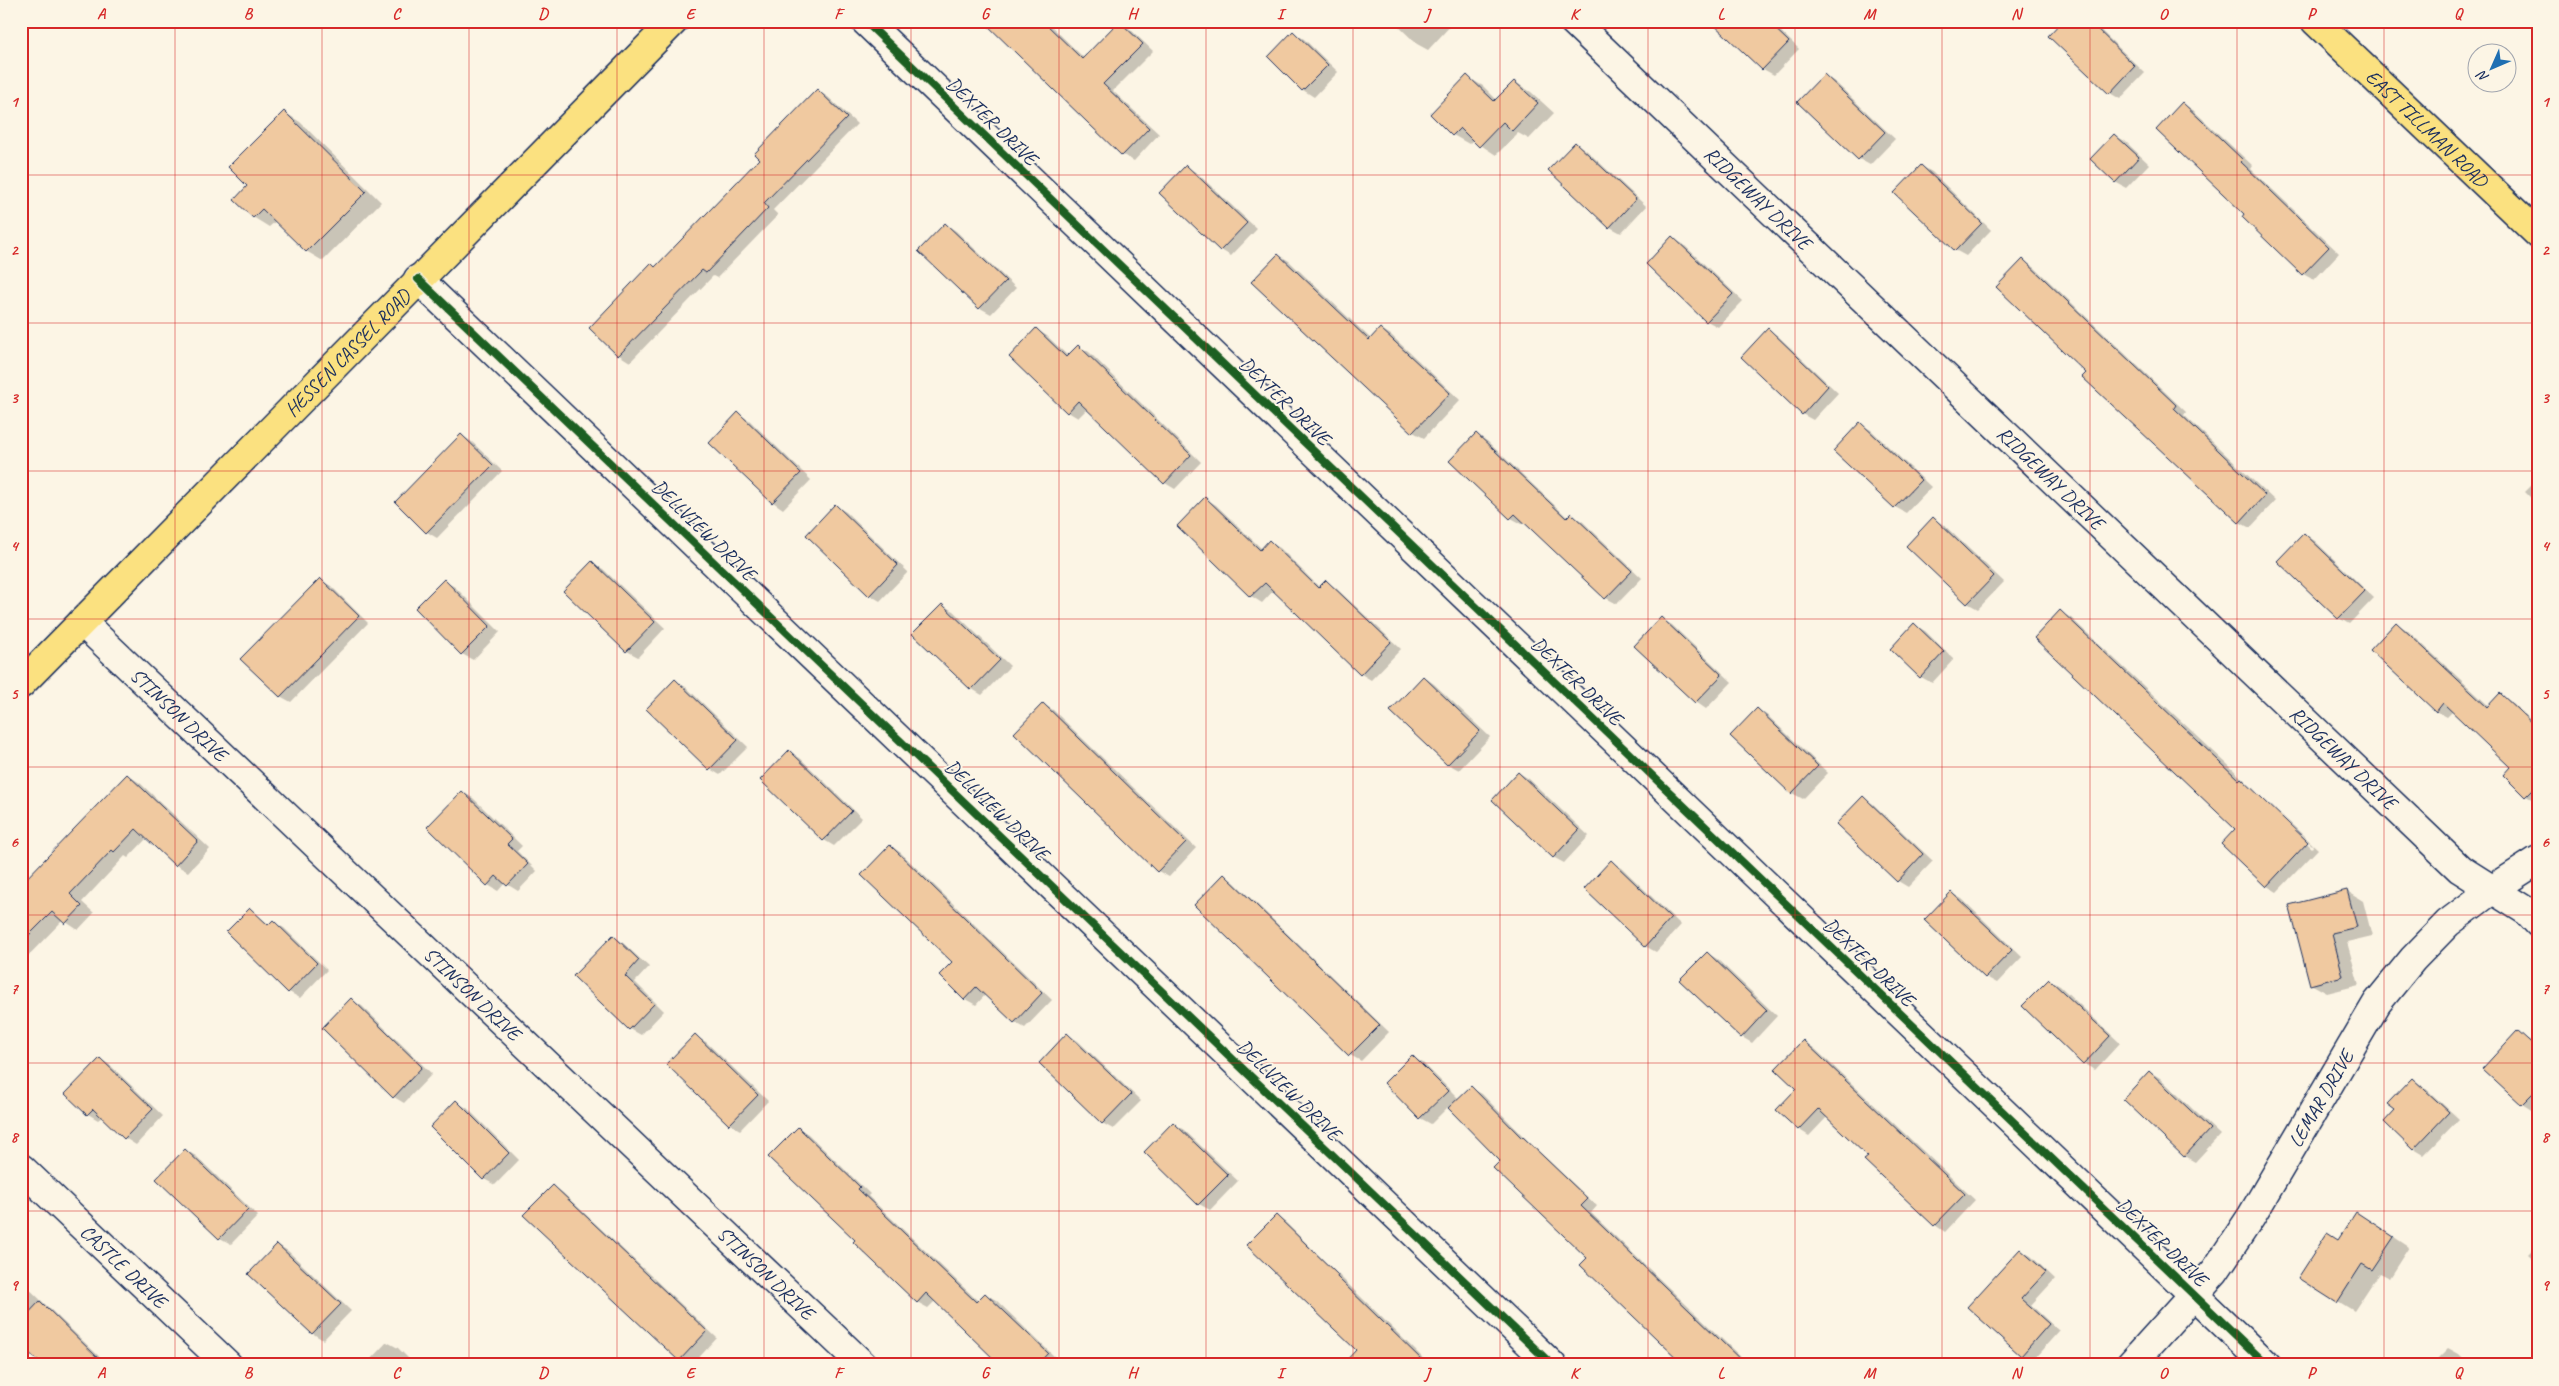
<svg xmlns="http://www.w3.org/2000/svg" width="2559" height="1386" font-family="Caveat,sans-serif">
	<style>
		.shadow { fill: #0003; fill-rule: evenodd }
		.building { fill: #f0c9a0; stroke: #1b2f5e }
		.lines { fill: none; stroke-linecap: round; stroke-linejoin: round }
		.minor-casing { stroke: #1b2f5e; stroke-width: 31 }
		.major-casing { stroke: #1b2f5e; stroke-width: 31 }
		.minor { stroke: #fcf5e5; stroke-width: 28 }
		.major { stroke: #fbe180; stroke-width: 28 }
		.cycleway-casing { stroke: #fcf5e5; stroke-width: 11 }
		.cycleway { stroke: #1b5e20; stroke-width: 8 }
		.grid { fill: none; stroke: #d62828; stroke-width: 1; stroke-opacity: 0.55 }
		.labels { text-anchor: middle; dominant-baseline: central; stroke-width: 4; stroke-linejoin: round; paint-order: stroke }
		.street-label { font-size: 20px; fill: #1b2f5e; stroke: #fcf5e5 }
		.neatline { fill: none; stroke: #d62828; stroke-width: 2 }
		.grid-label { font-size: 16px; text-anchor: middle; font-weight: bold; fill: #d62828 }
	</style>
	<rect width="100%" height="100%" fill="#fcf5e5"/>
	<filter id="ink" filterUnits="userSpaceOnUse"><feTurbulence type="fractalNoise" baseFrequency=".02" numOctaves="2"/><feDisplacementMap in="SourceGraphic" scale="10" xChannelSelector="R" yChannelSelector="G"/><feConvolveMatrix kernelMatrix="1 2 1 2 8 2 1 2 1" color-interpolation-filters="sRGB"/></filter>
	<g filter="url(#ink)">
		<g class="shadow">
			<polygon points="986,21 1046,21 1084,58 1118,22 1129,28 1153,51 1113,91 1159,134 1134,161 1123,155"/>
			<polygon points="1393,21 1451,21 1453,23 1428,50 1417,44"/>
			<polygon points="1712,21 1770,21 1799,49 1774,75 1763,69"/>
			<polygon points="2064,21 2091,21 2145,73 2120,99 2110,93"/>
			<polygon points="1293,33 1304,39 1338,72 1314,97 1303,90 1269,57"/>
			<polygon points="1824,76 1835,82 1895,139 1870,165 1859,159 1799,102"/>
			<polygon points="1467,77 1483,86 1497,100 1515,82 1531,92 1554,113 1529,139 1518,133 1496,155 1473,140 1469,144 1453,135 1431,114"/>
			<polygon points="817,91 828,97 857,124 773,210 778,215 717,278 713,276 630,362 619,355 591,328 652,264 656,267 761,159"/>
			<polygon points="2183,104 2193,110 2253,166 2251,169 2339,253 2314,280 2303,274 2246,214"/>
			<polygon points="284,112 300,122 381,202 323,261 306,251 276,221 269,227 253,217 249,186"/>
			<polygon points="2114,135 2125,141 2149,164 2126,188 2115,182"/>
			<polygon points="1575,143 1586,150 1646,206 1621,233 1610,227"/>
			<polygon points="1921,166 1932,172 1991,230 1966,256 1955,250"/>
			<polygon points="1186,167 1197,173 1257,229 1231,256 1221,250"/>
			<polygon points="945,224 956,231 1016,288 991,314 980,308 920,251"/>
			<polygon points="1672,238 1683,244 1743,301 1718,327 1707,321 1647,264"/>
			<polygon points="1279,255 1289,261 1371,339 1381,329 1391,335 1460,400 1424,438 1413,432 1253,282"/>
			<polygon points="2023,261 2034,267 2186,412 2184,415 2275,501 2250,528 2239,522 2088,373"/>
			<polygon points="1037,330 1047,336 1069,357 1078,346 1089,352 1201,462 1175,489 1165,483 1087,409 1078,418 1068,412"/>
			<polygon points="1768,330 1778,336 1838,393 1813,420 1802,414"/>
			<polygon points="738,414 749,420 811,480 783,509 773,502 711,443"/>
			<polygon points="1860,424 1871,430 1931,487 1906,513 1895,507 1835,451"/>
			<polygon points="461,435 472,442 502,471 437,538 427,532"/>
			<polygon points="1476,435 1487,441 1568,518 1571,515 1582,521 1642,578 1617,604 1606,598 1525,521 1522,524 1511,518 1451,461"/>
			<polygon points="2538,479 2538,505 2525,492"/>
			<polygon points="1206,499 1216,505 1262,549 1269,542 1280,548 1320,588 1326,582 1336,588 1401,649 1371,680 1361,674 1274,590 1262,603 1251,596 1179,526"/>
			<polygon points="835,506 846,512 908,572 880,601 870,595"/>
			<polygon points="1933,519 1944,525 2004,582 1978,609 1967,603"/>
			<polygon points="2304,534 2315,541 2374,598 2349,624 2339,618"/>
			<polygon points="592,563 603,569 665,628 638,657 627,651"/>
			<polygon points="320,580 331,586 368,623 291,702 280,696"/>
			<polygon points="444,581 455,587 500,632 473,660 462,654"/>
			<polygon points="942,605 953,611 1010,666 982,695 972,689"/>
			<path d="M2060 612 2071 618 2318 849 2277 892 2267 886 2237 829ZM2245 783 2250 785 2313 846 2312 848Z"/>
			<polygon points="1661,619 1672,625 1732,682 1706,709 1696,702 1636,645"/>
			<polygon points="2397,624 2407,630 2489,706 2500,695 2510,701 2538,727 2537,802 2526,796 2504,775 2512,767 2453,711 2447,717 2436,711"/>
			<polygon points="1914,625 1925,631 1954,659 1932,683 1921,677 1891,649"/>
			<polygon points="1424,677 1434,684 1490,737 1459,770 1448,764"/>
			<polygon points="675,681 686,687 748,747 720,775 710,769 648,709"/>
			<polygon points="1043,704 1053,710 1196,848 1169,877 1158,871"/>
			<polygon points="1757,709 1768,716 1828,773 1803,799 1792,793 1732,736"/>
			<polygon points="789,752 800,758 862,818 834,846 824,840"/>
			<polygon points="1519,773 1529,779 1589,836 1564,863 1553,857"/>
			<polygon points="127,775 140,783 210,849 188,872 176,865 147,838 128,858 125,856 82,902 94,913 78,930 63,920 21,963 21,886"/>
			<polygon points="462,792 473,798 522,846 517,851 537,871 518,891 505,883 498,891 488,885"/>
			<polygon points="1863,798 1873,804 1933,861 1908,887 1898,881"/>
			<polygon points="891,846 901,853 1052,1000 1025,1028 1014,1022 986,994 976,1005 965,999 954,962"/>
			<polygon points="1611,862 1622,868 1681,925 1656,952 1645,946"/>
			<polygon points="1224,876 1234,882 1389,1032 1361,1061 1350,1055 1196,905"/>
			<polygon points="2347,891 2363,901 2372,936 2347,942 2359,985 2327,993 2311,984"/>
			<polygon points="1951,893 1962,899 2022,957 1997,983 1986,977"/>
			<polygon points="250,910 270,925 273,922 284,928 327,970 300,998 289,992"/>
			<polygon points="613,936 623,943 649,967 635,982 664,1011 641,1035 630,1029 575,976"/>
			<polygon points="1707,953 1717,959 1777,1016 1752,1043 1742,1037"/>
			<polygon points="2049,980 2060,986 2120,1043 2095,1070 2084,1064"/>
			<polygon points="351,1000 362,1006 432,1074 404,1103 394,1097"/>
			<polygon points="2517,1033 2532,1043 2534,1041 2538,1043 2538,1105 2533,1111 2522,1104 2484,1069"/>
			<polygon points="1068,1035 1078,1041 1141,1101 1113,1129 1102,1123"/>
			<polygon points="695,1036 706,1042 768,1101 740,1130 730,1124"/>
			<polygon points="1803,1042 1814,1048 1975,1200 1945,1232 1935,1225 1828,1116 1809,1136 1798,1129 1797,1089"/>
			<polygon points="1413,1057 1423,1063 1459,1099 1471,1088 1482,1094 1528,1141 1597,1206 1591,1213 1749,1365 1686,1365 1501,1161 1448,1107 1431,1124 1420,1118 1385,1083"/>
			<polygon points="100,1059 110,1065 163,1116 136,1145 125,1138 102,1117 98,1120 88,1114"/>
			<polygon points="2150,1072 2160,1078 2220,1135 2195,1162 2184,1156"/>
			<polygon points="2412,1079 2423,1086 2459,1119 2424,1155 2414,1149 2386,1122 2397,1110"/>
			<polygon points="456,1102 467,1108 519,1160 495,1185 484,1179"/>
			<polygon points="1173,1123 1184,1130 1238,1181 1210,1210 1199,1204 1146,1152"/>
			<polygon points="798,1128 808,1134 870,1194 868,1196 978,1301 985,1294 996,1300 1058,1360 1053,1365 1001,1365 935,1301 928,1308 917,1302"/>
			<polygon points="185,1150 196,1156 258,1216 231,1244 220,1238 158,1179"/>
			<polygon points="553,1186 563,1193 717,1338 692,1365 679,1360"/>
			<polygon points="1276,1216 1286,1223 1430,1365 1344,1365 1358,1350"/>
			<polygon points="2373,1223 2409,1247 2389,1278 2379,1273 2354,1311 2299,1277 2339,1241"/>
			<polygon points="2538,1244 2538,1263 2528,1254"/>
			<polygon points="278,1245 288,1251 351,1311 323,1340 312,1333"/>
			<polygon points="2020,1250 2031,1256 2055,1279 2031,1305 2059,1331 2032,1361 2022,1355"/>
			<polygon points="21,1281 108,1365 43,1365 21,1344"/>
			<polygon points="387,1342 398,1348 415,1365 365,1365"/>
			<polygon points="2448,1348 2459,1354 2470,1365 2431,1365"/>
		</g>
		<g class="building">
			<polygon points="983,21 1043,21 1082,59 1119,21 1143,44 1103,84 1149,128 1122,156"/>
			<polygon points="1710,21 1767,21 1789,42 1762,70"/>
			<polygon points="2062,21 2089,21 2135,66 2109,94 2048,36"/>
			<polygon points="1293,31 1328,65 1302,91 1268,57"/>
			<polygon points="1824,74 1885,132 1858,160 1797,102"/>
			<polygon points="1467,75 1494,101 1514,81 1538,103 1512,131 1503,122 1479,147 1460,128 1452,136 1430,114"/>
			<polygon points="817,89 847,118 764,203 768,208 706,273 702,270 618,356 589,328 651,263 655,267 759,159 754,154"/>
			<polygon points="2182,102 2243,160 2241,162 2329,247 2302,275 2242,217 2244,214 2156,130"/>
			<polygon points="284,111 366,192 306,252 262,209 253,218 234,200 247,186 228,167"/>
			<polygon points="2114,134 2139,157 2115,183 2090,159"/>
			<polygon points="1575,142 1636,199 1609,228 1548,170"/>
			<polygon points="1186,165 1247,223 1220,251 1159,193"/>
			<polygon points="1921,165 1982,223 1955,251 1894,193"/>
			<polygon points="945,223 1006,281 979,309 918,251"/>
			<polygon points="1672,236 1733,294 1706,322 1646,264"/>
			<polygon points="1278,254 1369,340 1380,328 1450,393 1412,433 1251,282"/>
			<polygon points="2023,259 2176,405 2174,408 2265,495 2239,523 2082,377 2086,373 1996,287"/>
			<polygon points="1036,328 1066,357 1078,345 1191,455 1164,484 1078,401 1067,413 1009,357"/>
			<polygon points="1768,328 1828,386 1802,415 1741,357"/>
			<polygon points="738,412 801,473 772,503 709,443"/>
			<polygon points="1860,422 1921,480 1894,508 1833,451"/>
			<polygon points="1476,433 1566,518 1571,513 1632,571 1605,599 1515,514 1510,519 1449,461"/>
			<polygon points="461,434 493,465 426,533 395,502"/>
			<polygon points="1205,497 1260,550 1269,540 1318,588 1326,580 1391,642 1360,675 1265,583 1250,597 1177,526"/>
			<polygon points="835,504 898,565 869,596 806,535"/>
			<polygon points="1933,517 1994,576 1967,604 1906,546"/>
			<polygon points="2304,533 2365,591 2338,619 2277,561"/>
			<polygon points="592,561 655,622 626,652 563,591"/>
			<polygon points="320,578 359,616 280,697 240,659"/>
			<polygon points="444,579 490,626 461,655 415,608"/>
			<polygon points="942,604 1000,660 971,690 912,634"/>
			<polygon points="2060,610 2239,780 2241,778 2308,842 2266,887 2221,844 2235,829 2034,638"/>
			<polygon points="1661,617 1722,675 1695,703 1634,646"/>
			<polygon points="2396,622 2487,707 2500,693 2538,729 2538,784 2525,797 2503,775 2510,767 2443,703 2436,712 2370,650"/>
			<polygon points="1914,623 1944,652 1920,678 1890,649"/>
			<polygon points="1423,676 1480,731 1447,765 1390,711"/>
			<polygon points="675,679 738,740 709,770 646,709"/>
			<polygon points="1043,703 1186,842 1157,872 1014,733"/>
			<polygon points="1757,708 1818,766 1791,794 1730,736"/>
			<polygon points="789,750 852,811 823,841 760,780"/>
			<polygon points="1518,772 1579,830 1553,858 1492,800"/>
			<polygon points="127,774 198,841 175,866 136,829 114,852 112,850 70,894 82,906 65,924 52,912 21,943 21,884"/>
			<polygon points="462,791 512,839 507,844 528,864 507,886 496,876 487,886 427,827"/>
			<polygon points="1863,796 1923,854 1897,882 1836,824"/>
			<polygon points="890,845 1042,993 1014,1023 976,987 964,1000 939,975 952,962 861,875"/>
			<polygon points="1611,860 1671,918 1645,947 1584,889"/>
			<polygon points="1224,874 1380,1025 1349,1056 1194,905"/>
			<polygon points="2347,890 2357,927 2332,933 2343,976 2310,985 2289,905"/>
			<polygon points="1951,892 2012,950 1985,978 1924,920"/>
			<polygon points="250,908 268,925 273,920 317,963 288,993 226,932"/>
			<polygon points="613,935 639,960 625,976 654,1004 629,1030 573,976"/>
			<polygon points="1707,952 1767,1010 1741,1038 1679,980"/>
			<polygon points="2049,979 2110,1036 2083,1065 2022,1006"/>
			<polygon points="351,998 422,1067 393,1098 322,1028"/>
			<polygon points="2517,1031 2538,1050 2538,1088 2521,1105 2482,1069"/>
			<polygon points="1067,1033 1131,1094 1102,1124 1039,1063"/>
			<polygon points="695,1034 758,1095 729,1125 666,1064"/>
			<polygon points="1803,1040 1965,1194 1934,1226 1864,1160 1868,1157 1818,1109 1798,1130 1776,1110 1796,1089 1775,1069"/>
			<polygon points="1412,1055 1448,1091 1419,1119 1384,1083"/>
			<polygon points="100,1058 153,1109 124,1139 93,1109 87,1115 65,1094"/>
			<polygon points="2149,1071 2210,1129 2184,1157 2123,1099"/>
			<polygon points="2412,1078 2449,1112 2413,1150 2384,1122 2395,1110 2387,1104"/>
			<polygon points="1471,1086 1522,1138 1523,1137 1588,1199 1581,1206 1746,1365 1684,1365 1580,1265 1587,1258 1493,1168 1500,1161 1448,1108"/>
			<polygon points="456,1100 509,1153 483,1180 430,1127"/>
			<polygon points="1173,1122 1228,1175 1198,1205 1144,1152"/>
			<polygon points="798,1127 860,1187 858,1189 976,1302 985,1293 1048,1353 1037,1365 1000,1365 926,1293 917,1303 853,1242 855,1240 768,1157"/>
			<polygon points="185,1149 248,1209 219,1239 156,1179"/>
			<polygon points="553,1185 707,1331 679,1361 523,1215"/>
			<polygon points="2356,1212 2394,1237 2372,1270 2362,1264 2337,1303 2298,1278 2327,1233 2338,1240"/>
			<polygon points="1276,1215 1338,1275 1337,1277 1427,1365 1342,1365 1356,1350 1246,1245"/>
			<polygon points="277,1244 341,1304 312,1334 248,1274"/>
			<polygon points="2020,1249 2046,1272 2021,1299 2049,1324 2021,1356 1967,1307"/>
			<polygon points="40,1301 105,1365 42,1365 21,1345 21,1321"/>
		</g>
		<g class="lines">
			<defs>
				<g id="minor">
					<polyline points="865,21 2267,1365"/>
					<path id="s1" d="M1573 21 2460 869 2528 912 2538 923"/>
					<polyline points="418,279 1552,1365"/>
					<path id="s2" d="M82 622 863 1365"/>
					<path id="s3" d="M21 1168 228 1365"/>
					<path id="s4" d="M2130 1365 2215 1271 2251 1217 2377 1003 2413 959 2448 923 2493 889 2538 860"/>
				</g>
				<g id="major">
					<path id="s5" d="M2315 21 2538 234"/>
					<path id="s6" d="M21 684 674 21"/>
				</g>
			</defs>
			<use href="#minor" class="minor-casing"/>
			<use href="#major" class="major-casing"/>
			<use href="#minor" class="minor"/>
			<use href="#major" class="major"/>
			<defs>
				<g id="cycleway">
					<polyline points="865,21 2267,1365"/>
					<polyline points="418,279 1552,1365"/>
				</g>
			</defs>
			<use href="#cycleway" class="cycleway-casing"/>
			<use href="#cycleway" class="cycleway"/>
		</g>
	</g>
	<path class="grid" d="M175 21V1365M322 21V1365M469 21V1365M617 21V1365M764 21V1365M911 21V1365M1059 21V1365M1206 21V1365M1353 21V1365M1500 21V1365M1648 21V1365M1795 21V1365M1942 21V1365M2090 21V1365M2237 21V1365M2384 21V1365M21 175H2538M21 323H2538M21 471H2538M21 619H2538M21 767H2538M21 915H2538M21 1063H2538M21 1211H2538"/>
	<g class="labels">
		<g class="street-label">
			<text transform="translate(992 121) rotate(44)">DEXTER DRIVE</text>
			<text stroke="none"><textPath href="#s5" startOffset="155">EAST TILLMAN ROAD</textPath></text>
			<text stroke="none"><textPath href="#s1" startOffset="256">RIDGEWAY DRIVE</textPath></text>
			<text stroke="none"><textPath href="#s6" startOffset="465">HESSEN CASSEL ROAD</textPath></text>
			<text transform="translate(1285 401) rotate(44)">DEXTER DRIVE</text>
			<text stroke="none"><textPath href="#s1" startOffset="661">RIDGEWAY DRIVE</textPath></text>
			<text transform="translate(704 530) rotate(44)">DELLVIEW DRIVE</text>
			<text transform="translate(1577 681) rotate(44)">DEXTER DRIVE</text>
			<text stroke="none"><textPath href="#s2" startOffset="134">STINSON DRIVE</textPath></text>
			<text stroke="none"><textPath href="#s1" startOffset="1066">RIDGEWAY DRIVE</textPath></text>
			<text transform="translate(997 810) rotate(44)">DELLVIEW DRIVE</text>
			<text transform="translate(1869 962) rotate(44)">DEXTER DRIVE</text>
			<text stroke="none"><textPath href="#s2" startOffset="539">STINSON DRIVE</textPath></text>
			<text transform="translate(1289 1090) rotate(44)">DELLVIEW DRIVE</text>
			<text stroke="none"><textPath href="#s4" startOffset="329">LEMAR DRIVE</textPath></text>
			<text transform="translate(2162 1242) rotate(44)">DEXTER DRIVE</text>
			<text stroke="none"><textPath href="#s3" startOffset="142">CASTLE DRIVE</textPath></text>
			<text stroke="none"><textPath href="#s2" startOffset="944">STINSON DRIVE</textPath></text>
		</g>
	</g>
	<rect width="2559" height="1386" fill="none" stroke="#fcf5e5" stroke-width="55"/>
	<g transform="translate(2492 68) rotate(225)"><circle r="24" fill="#fcf5e5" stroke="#a2a6af"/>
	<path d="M0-4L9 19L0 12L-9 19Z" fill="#1f6fb2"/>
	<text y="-8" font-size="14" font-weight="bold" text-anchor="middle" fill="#1b2f5e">N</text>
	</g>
	<rect x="28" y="28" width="2504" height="1330" class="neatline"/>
	<g class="grid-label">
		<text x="101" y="19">A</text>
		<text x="248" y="19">B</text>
		<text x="396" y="19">C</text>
		<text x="543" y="19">D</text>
		<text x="690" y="19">E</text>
		<text x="838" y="19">F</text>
		<text x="985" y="19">G</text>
		<text x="1132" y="19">H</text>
		<text x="1280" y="19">I</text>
		<text x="1427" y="19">J</text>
		<text x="1574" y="19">K</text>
		<text x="1721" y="19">L</text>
		<text x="1869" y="19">M</text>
		<text x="2016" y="19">N</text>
		<text x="2163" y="19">O</text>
		<text x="2311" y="19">P</text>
		<text x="2458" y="19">Q</text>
		<text x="14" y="107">1</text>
		<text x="2545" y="107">1</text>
		<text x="14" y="255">2</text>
		<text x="2545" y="255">2</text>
		<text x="14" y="403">3</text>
		<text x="2545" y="403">3</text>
		<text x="14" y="551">4</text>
		<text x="2545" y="551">4</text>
		<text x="14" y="699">5</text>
		<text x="2545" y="699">5</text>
		<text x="14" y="847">6</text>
		<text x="2545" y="847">6</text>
		<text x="14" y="994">7</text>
		<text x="2545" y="994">7</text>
		<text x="14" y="1142">8</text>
		<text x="2545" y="1142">8</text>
		<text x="14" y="1290">9</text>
		<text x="2545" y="1290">9</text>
		<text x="101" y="1378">A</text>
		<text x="248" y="1378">B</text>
		<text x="396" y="1378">C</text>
		<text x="543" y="1378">D</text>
		<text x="690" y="1378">E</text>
		<text x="838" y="1378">F</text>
		<text x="985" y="1378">G</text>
		<text x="1132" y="1378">H</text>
		<text x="1280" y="1378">I</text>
		<text x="1427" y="1378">J</text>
		<text x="1574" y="1378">K</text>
		<text x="1721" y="1378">L</text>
		<text x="1869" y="1378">M</text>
		<text x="2016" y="1378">N</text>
		<text x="2163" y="1378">O</text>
		<text x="2311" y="1378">P</text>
		<text x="2458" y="1378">Q</text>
	</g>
</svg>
